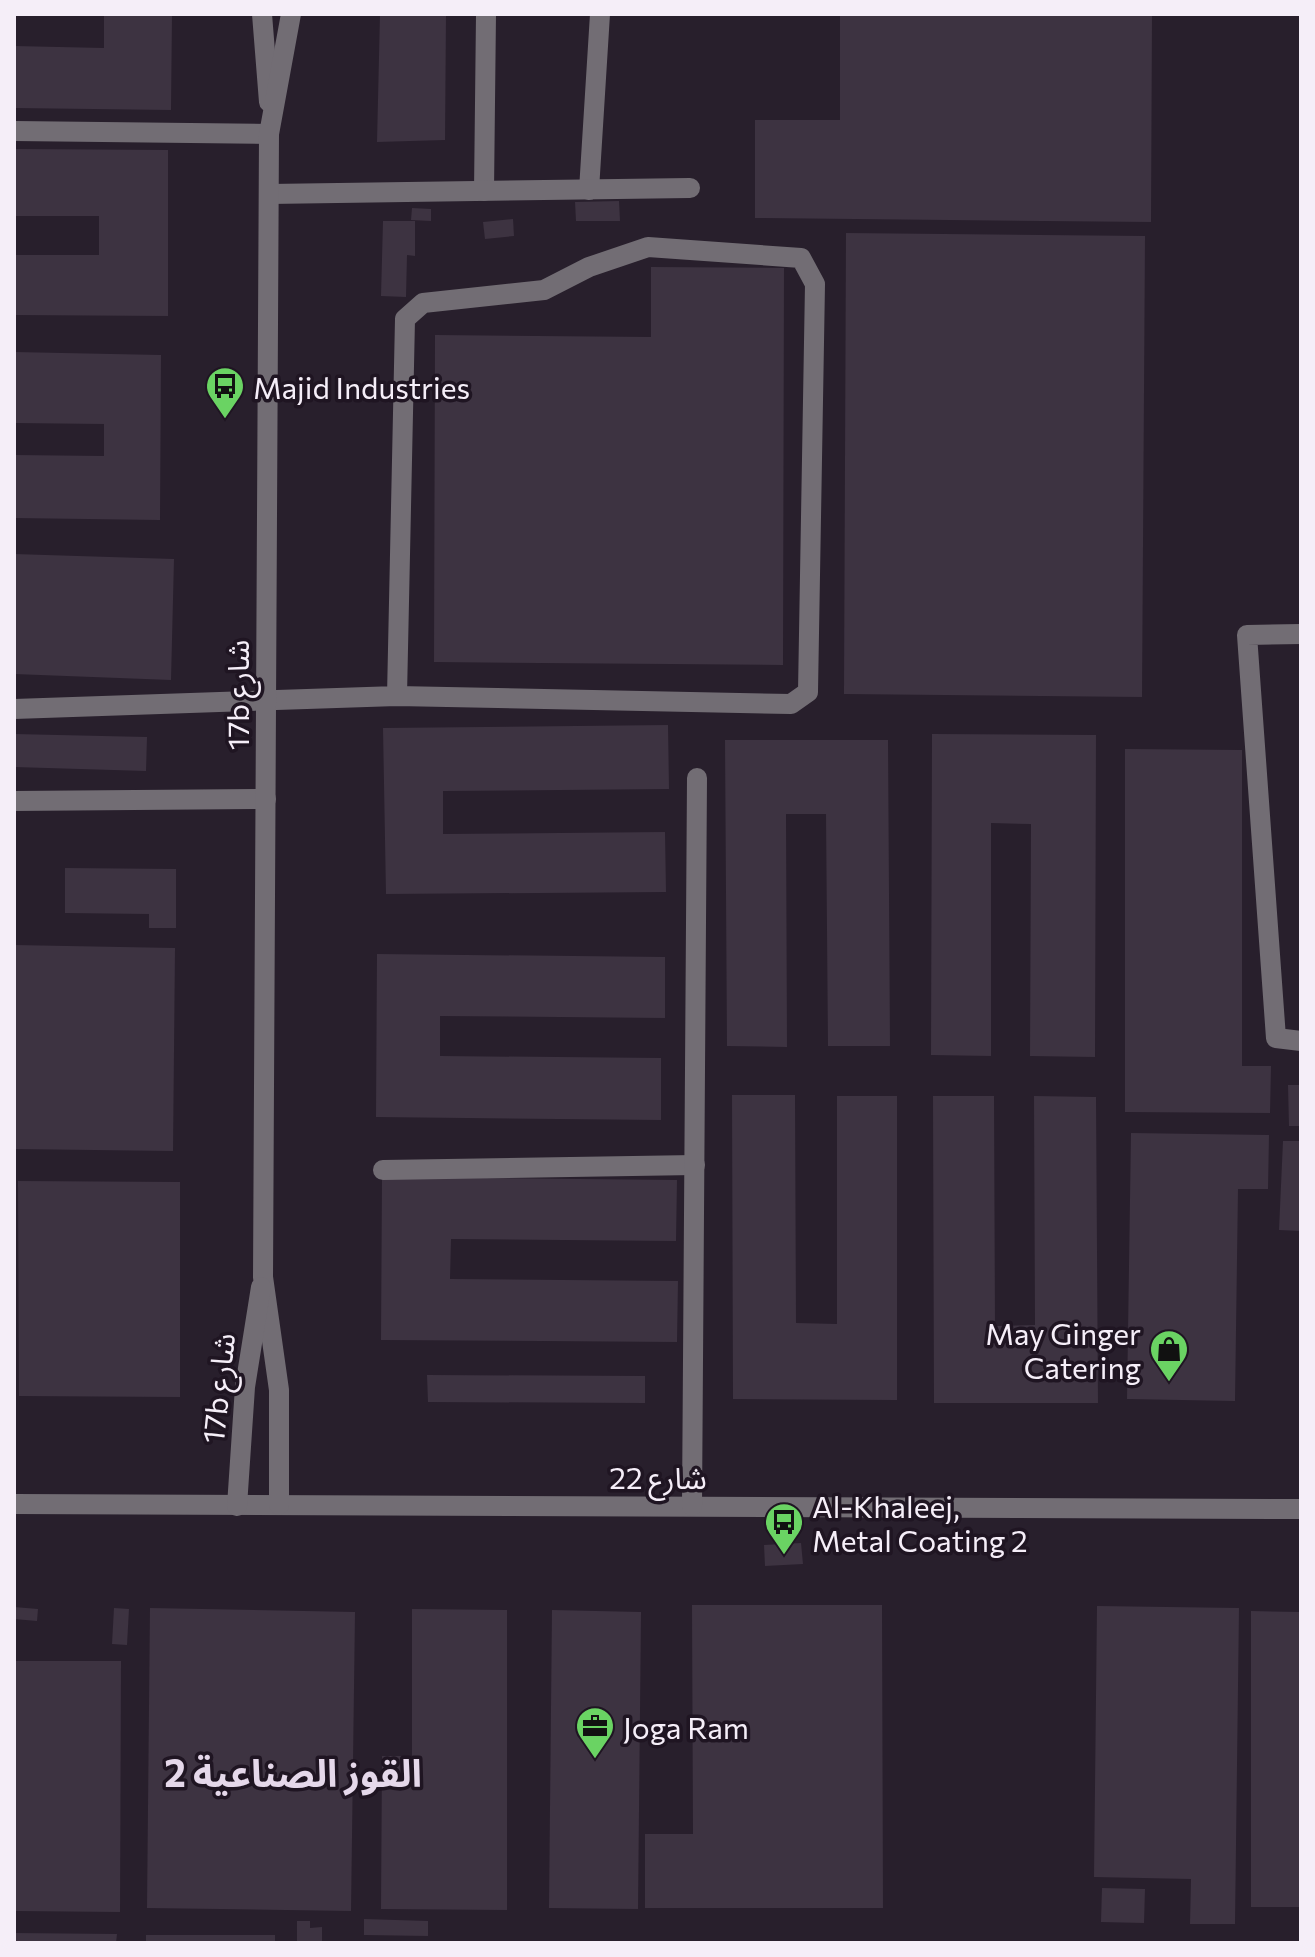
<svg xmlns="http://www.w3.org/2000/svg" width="1315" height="1957" font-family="Commissioner,'Noto Sans Arabic',sans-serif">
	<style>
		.building { fill: #3d3341 }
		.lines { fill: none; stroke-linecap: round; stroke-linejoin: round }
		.minor { stroke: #726d74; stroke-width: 20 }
		.labels { text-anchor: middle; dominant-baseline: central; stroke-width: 7; stroke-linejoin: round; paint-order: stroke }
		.poi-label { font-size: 30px; fill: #f5eef8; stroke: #1f1522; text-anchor: start }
		.street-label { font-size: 30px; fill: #f5eef8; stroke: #1f1522 }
		.district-label { font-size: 38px; font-weight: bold; fill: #e5d8ea; stroke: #1f1522 }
	</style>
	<rect width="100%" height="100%" fill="#281f2c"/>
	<g class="building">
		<polygon points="104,14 172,14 171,110 14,108 14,46 104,48"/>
		<polygon points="380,14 446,14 445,140 377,142"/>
		<polygon points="840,14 1152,14 1151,222 755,218 755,120 840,120"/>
		<polygon points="14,149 168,150 168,316 14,315 14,255 99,255 99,216 14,216"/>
		<polygon points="619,201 620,221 576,221 575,202"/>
		<polygon points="412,208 431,209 431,221 411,220"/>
		<polygon points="513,219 514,236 485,239 483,222"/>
		<polygon points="383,221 415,221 415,256 407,255 406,297 381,296"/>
		<polygon points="846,233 1145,236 1142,697 844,694"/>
		<polygon points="651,267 784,268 783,665 434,662 435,335 651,337"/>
		<polygon points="14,352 161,355 160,520 14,518 14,455 104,456 104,424 14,423"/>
		<polygon points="14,554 174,559 171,680 14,674"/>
		<polygon points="668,725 669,789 443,791 443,834 665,832 666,892 386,894 383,728"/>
		<polygon points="14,734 147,737 146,771 14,767"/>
		<polygon points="932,734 1096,735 1095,1057 1030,1056 1031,824 991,823 991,1056 931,1055"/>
		<polygon points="725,740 888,740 890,1046 828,1046 826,814 786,814 787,1047 727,1046"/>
		<polygon points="1125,749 1242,750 1242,1066 1271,1066 1270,1113 1125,1112"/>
		<polygon points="65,868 176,869 176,928 149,928 149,914 65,913"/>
		<polygon points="14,945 175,948 173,1151 14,1149"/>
		<polygon points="377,954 665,957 665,1018 440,1016 440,1056 661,1058 661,1120 376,1117"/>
		<polygon points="1288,1085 1301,1085 1301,1126 1289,1126"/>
		<polygon points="732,1095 795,1095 796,1323 837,1324 837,1096 897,1096 897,1400 733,1399"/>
		<polygon points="933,1096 994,1096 995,1326 1035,1325 1034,1096 1096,1097 1098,1403 934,1403"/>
		<polygon points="1131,1133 1269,1135 1268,1189 1238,1189 1235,1401 1127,1399"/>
		<polygon points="1283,1141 1301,1141 1301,1231 1279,1230"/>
		<polygon points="382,1177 677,1180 676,1241 451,1239 450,1279 678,1281 677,1342 381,1340"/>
		<polygon points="18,1181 180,1182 180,1397 19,1396"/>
		<polygon points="427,1375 645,1376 645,1403 428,1402"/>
		<polygon points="801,1543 803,1564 765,1566 764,1545"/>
		<polygon points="692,1605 882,1605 883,1908 645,1908 645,1834 693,1834"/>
		<polygon points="1097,1606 1239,1608 1235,1924 1190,1924 1191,1879 1094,1877"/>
		<polygon points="14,1607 38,1609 37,1621 14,1619"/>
		<polygon points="114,1608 129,1609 127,1645 112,1644"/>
		<polygon points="150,1608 355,1612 351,1911 147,1908"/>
		<polygon points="412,1609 507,1610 507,1910 381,1909 382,1756 412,1756"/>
		<polygon points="552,1610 641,1612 638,1909 549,1908"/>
		<polygon points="1251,1611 1301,1612 1301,1907 1251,1907"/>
		<polygon points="14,1661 121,1661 120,1912 14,1911"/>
		<polygon points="1102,1888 1145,1889 1144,1923 1101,1922"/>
		<polygon points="364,1919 428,1921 428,1936 364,1935"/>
		<polygon points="297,1921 310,1921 310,1928 322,1927 322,1943 297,1943"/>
		<polygon points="14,1933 117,1934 116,1943 14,1943"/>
		<rect x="146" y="1935" width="129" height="8"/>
	</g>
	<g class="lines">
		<g class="minor">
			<polyline points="262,14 269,102"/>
			<polyline points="14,131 269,134"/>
			<polyline points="589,190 600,14"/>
			<polyline points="484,191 486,14"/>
			<polyline points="269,194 690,188"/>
			<polyline points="1301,634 1247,635 1276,1038 1301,1041"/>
			<polyline points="14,709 397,696 791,704 808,692 815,284 801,258 648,247 589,267 544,290 423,303 405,319 397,696"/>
			<polyline points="14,801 266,799"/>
			<polyline points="383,1170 695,1165"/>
			<polyline points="14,1504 1301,1509"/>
			<polyline points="279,1505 279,1390 263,1277 269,134 291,14"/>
			<polyline points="237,1506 245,1387 261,1287"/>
			<polyline points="692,1506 697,778"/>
		</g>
	</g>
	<defs>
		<symbol id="bus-pin" viewBox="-11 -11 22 30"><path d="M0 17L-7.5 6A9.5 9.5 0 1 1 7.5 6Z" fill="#6ad363" stroke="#1f1522"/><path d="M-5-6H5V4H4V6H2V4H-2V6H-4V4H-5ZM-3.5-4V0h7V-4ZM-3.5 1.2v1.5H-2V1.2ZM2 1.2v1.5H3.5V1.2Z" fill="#111"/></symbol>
		<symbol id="shop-pin" viewBox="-11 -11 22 30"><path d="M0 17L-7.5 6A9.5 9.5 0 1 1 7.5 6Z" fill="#6ad363" stroke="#1f1522"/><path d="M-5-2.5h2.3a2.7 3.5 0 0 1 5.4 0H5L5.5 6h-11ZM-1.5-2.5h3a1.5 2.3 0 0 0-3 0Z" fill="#111"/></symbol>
		<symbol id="office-pin" viewBox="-11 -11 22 30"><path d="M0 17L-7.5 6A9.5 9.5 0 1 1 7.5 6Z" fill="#6ad363" stroke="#1f1522"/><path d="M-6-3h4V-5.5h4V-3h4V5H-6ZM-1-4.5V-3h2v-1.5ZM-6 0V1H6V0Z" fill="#111"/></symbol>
	</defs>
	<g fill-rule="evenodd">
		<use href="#bus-pin" x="203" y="364" width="44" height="60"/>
		<use href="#shop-pin" x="1147" y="1327" width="44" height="60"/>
		<use href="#bus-pin" x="762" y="1500" width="44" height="60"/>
		<use href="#office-pin" x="573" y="1704" width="44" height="60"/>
	</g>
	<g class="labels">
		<g class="poi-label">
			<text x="253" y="386">Majid Industries</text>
			<text x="1141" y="1332" text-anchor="end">May Ginger<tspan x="1141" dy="34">Catering</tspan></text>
			<text x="812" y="1505">Al-Khaleej,<tspan x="812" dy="34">Metal Coating 2</tspan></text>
			<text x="623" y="1726">Joga Ram</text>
		</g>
		<g class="street-label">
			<text transform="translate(236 695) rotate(-90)">17b شارع</text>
			<text transform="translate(217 1388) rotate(-84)">17b شارع</text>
			<text x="658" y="1476">شارع 22</text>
		</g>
		<g class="district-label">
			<text x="293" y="1771">القوز الصناعية 2</text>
		</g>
	</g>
	<rect width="1315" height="1957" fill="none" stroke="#f5eef8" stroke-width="32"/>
</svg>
